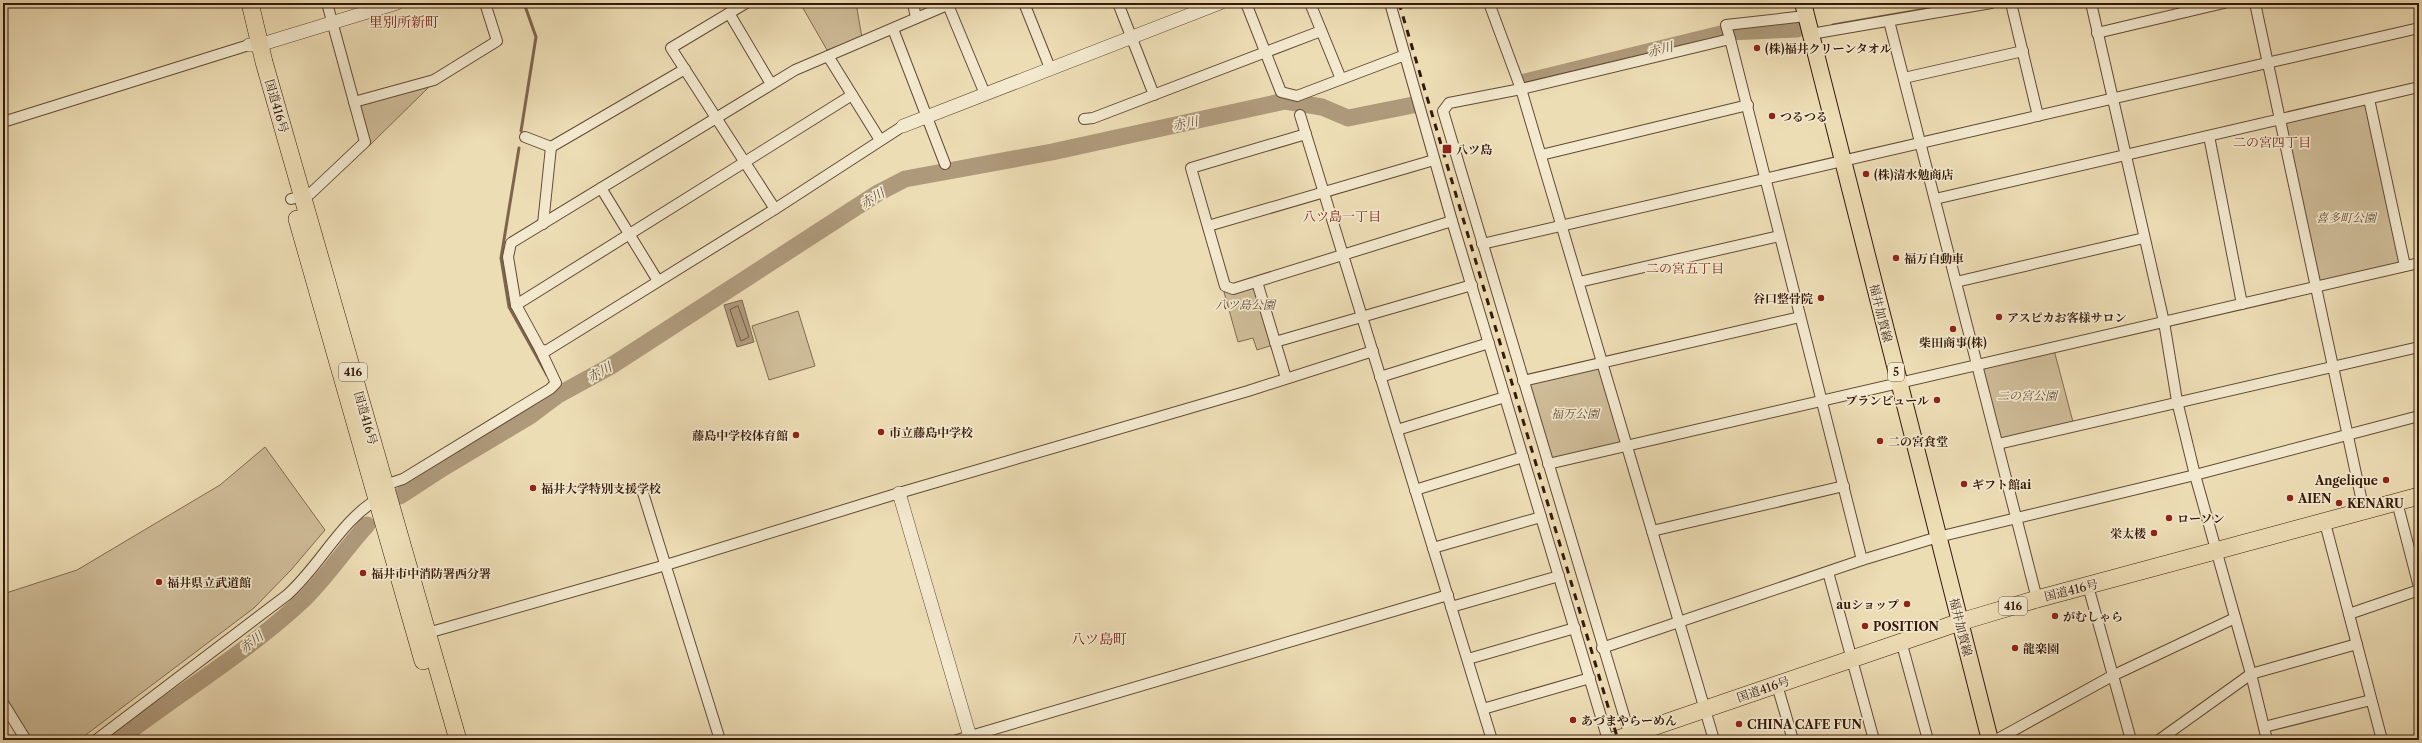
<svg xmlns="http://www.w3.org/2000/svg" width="2422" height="743" font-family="'Libre Caslon Text','Noto Serif JP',serif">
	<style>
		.green { fill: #cebc98; stroke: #826a50 }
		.water { fill: #ae9a7b; stroke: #7e664d }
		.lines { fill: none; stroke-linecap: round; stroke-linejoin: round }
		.shore { stroke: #725a42; stroke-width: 1 }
		.stream { stroke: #7e664d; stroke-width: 3 }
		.river { stroke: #ae9a7b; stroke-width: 17 }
		.minor-casing { stroke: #634a34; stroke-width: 12 }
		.tertiary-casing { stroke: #634a34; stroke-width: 14 }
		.primary-casing { stroke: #351909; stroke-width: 18 }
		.trunk-casing { stroke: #351909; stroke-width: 18 }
		.minor { stroke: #f3e9cf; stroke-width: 10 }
		.tertiary { stroke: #f3e9cf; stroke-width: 13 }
		.primary { stroke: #edddb5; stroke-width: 16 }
		.trunk { stroke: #edddb5; stroke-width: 17 }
		.rail { stroke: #351909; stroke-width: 3; stroke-dasharray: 7 7; stroke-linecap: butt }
		.poi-dot { fill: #8f2418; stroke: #f3e9cf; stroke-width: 1.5 }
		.labels { text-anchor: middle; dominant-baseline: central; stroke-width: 3.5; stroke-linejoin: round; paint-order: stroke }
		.shield { fill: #f3e9cf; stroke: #6e5744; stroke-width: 1 }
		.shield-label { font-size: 11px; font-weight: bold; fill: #351909 }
		.poi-label { font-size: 12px; font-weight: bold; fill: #351909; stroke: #f3e9cf; text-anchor: start }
		.street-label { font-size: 12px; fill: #351909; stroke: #f3e9cf }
		.park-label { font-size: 12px; font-style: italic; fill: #634a34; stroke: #f3e9cf }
		.water-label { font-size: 13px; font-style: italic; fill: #654d37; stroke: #f3e9cf }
		.neighbourhood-label { font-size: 13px; fill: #7a1f14; stroke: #f3e9cf }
		.quarter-label { font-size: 14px; fill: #7a1f14; stroke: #f3e9cf }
	</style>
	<rect width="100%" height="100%" fill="#edddb5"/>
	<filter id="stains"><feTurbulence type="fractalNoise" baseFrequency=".005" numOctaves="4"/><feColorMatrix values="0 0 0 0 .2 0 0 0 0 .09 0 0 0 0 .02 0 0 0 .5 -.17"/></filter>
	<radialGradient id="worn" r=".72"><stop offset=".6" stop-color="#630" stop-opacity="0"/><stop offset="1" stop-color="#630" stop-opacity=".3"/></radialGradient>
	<g class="green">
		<polygon points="800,3 856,3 862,38 827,50"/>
		<polygon points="433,83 369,146 357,102"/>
		<polygon points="2367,101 2404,263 2314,283 2279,121"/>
		<polygon points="1257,282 1273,345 1257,350 1253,338 1238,342 1224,292"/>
		<polygon points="798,311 815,366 769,380 752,326"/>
		<polygon points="2054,350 2073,422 2000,440 1981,368"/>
		<polygon points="1602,362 1627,445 1548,464 1523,381"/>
		<polygon points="265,447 325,530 291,570 254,608 79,740 32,740 3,694 3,594 77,570 220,485"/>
	</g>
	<polygon class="water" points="742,300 754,342 737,347 724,305"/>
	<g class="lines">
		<polygon class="shore" points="738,306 749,337 741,341 730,310"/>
		<g class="stream">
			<polyline points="1833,25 1961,3"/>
			<polyline points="521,131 536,37 524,3"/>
			<polyline points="519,148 501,258 509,307 547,375"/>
			<polyline points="557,393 558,395"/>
		</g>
		<g class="river">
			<polyline points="1525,82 1729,32 1797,29"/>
			<polyline points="400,496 443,468 530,416 558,395 611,366 878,193 905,179 1052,152 1285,101 1322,107 1348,118 1413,105"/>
			<path d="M118 740C179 693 246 653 302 601 326 578 344 550 367 525"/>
		</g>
		<defs>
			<g id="minor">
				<polyline points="746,3 671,48 775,209"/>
				<polyline points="913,3 916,18"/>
				<polyline points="1024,3 1050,68"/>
				<polyline points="1118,3 1154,95"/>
				<polyline points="1246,3 1281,92 1297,96 1405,55"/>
				<polyline points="1310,3 1341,79"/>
				<polyline points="1390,3 1452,221 1608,740"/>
				<polyline points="1489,3 1521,89 1714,740"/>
				<polyline points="2011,3 2038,116"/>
				<polyline points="2091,3 2164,322 2177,401 2195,475 2251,674 2267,740"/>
				<polyline points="2255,3 2364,511"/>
				<polyline points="948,5 985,94"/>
				<polyline points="729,13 771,84"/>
				<polyline points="1889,21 2037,599"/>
				<polyline points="893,29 945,164"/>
				<polyline points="2097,33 2224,3"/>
				<polyline points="1811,34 1991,3"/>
				<polyline points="1730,39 1726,25 1806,16"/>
				<polyline points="828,56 880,140"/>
				<polyline points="1904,78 2023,51"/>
				<polyline points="2369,99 2405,266"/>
				<polyline points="354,102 434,80 497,41 485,3"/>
				<polyline points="1300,115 1492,740"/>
				<polyline points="1084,119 1093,118 1321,31"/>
				<polyline points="3,122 249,45"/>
				<polyline points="903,126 775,209 546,351 540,349 516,305 508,257 511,243 795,70 952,3"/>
				<polyline points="1306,134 1191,168 1225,286 1233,289 1452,221"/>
				<polyline points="2209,136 2242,304"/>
				<polyline points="525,137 551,147 685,69"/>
				<polyline points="1541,155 1748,105"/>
				<polyline points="601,188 658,281"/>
				<polyline points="291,199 310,194 365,142 327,3"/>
				<polyline points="1935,199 2419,87"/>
				<polyline points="543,224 551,147"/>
				<polyline points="1208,226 1434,160"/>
				<polyline points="1482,244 2419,28"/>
				<polyline points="1257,282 1286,378"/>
				<polyline points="1579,282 1779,236"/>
				<polyline points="1956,282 2144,238"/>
				<polyline points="516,305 852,95"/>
				<polyline points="1275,342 1472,285"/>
				<polyline points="1380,377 1489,343"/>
				<polyline points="1523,381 1800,317"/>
				<polyline points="1397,430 1505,397"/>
				<polyline points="1998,444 2419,347"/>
				<polyline points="1548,464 2419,263"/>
				<polyline points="385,485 403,479 550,389 556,383 540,349"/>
				<polyline points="1415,490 1523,457"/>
				<polyline points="643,493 720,740"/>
				<polyline points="2397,502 2419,587"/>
				<polyline points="2325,523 2382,740"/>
				<polyline points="1652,531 1844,486"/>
				<polyline points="1433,548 1541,517"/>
				<polyline points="1828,572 1874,740"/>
				<polyline points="2088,586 2131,740"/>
				<polyline points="1451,607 1559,576"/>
				<polyline points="2349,614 2419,590"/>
				<polyline points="424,634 666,565 899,493 1248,391 1373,351"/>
				<polyline points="1901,641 1928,740"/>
				<polyline points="1602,648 1862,560 1938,537 2195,475 2419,416"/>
				<polyline points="1468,659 1575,628"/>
				<polyline points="1777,685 1793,740"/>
				<polyline points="3,703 26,740"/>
				<polyline points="1483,709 1590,678"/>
				<polyline points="2264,727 2371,700"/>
				<polyline points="1631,739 1443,111 1449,103 1521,89 1730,39 1862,560"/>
				<path d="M96 740 287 595C321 565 341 519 381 497"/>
				<polyline points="957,740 1448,595"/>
				<polyline points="1996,740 2112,676 2235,618"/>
				<polyline points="2159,740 2251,674 2357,644"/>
			</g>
			<g id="tertiary">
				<polyline points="249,45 259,45 397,3"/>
				<polyline points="903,126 1220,3"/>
				<polyline points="899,493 971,740"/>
			</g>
			<polyline id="primary" points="1803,3 1990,740"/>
			<g id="trunk">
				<polyline points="250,3 264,62 458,740"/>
				<polyline points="297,219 423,661"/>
				<polyline points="1615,740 1960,622 2037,599 2419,496"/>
			</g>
		</defs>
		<use href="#minor" class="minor-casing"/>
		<use href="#tertiary" class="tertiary-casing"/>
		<use href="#primary" class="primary-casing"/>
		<use href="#trunk" class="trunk-casing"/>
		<use href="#minor" class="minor"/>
		<use href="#tertiary" class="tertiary"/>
		<use href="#primary" class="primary"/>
		<use href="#trunk" class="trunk"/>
		<polyline class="rail" points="1399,3 1618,740"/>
	</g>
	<g class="poi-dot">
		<circle cx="1757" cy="48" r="4"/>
		<circle cx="1772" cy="116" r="4"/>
		<rect x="1442" y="144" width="10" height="10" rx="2"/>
		<circle cx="1866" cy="174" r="4"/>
		<circle cx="1896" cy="258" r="4"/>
		<circle cx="1821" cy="298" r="4"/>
		<circle cx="1999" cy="317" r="4"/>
		<circle cx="1953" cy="329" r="4"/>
		<circle cx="1937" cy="400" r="4"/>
		<circle cx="881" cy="432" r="4"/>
		<circle cx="796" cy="435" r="4"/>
		<circle cx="1880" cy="441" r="4"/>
		<circle cx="2386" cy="480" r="4"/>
		<circle cx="1964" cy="484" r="4"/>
		<circle cx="533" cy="488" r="4"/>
		<circle cx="2290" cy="498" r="4"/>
		<circle cx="2339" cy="503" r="4"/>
		<circle cx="2169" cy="518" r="4"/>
		<circle cx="2154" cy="533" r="4"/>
		<circle cx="363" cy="573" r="4"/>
		<circle cx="159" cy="582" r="4"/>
		<circle cx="1907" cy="604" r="4"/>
		<circle cx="2055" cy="616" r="4"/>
		<circle cx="1865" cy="626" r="4"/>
		<circle cx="2015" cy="648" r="4"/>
		<circle cx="1573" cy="720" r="4"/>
		<circle cx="1739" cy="724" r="4"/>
	</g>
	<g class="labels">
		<g class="shield">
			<rect x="339" y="363" width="28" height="18" rx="3"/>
			<rect x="1888" y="363" width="16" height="18" rx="3"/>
			<rect x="1999" y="597" width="28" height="18" rx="3"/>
		</g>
		<g class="shield-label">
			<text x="353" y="372">416</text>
			<text x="1896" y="372">5</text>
			<text x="2013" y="606">416</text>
		</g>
		<g class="poi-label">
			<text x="1765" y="48">(株)福井クリーンタオル</text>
			<text x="1780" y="116">つるつる</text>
			<text x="1456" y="149">八ツ島</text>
			<text x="1874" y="174">(株)清水勉商店</text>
			<text x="1904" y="258">福万自動車</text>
			<text x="1813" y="298" text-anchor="end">谷口整骨院</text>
			<text x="2007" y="317">アスピカお客様サロン</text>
			<text x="1953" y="342" text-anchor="middle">柴田商事(株)</text>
			<text x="1929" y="400" text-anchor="end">ブランビュール</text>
			<text x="889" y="432">市立藤島中学校</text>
			<text x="788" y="435" text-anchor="end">藤島中学校体育館</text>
			<text x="1888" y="441">二の宮食堂</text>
			<text x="2378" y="480" text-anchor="end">Angelique</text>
			<text x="1972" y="484">ギフト館ai</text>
			<text x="541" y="488">福井大学特別支援学校</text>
			<text x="2298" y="498">AIEN</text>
			<text x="2347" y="503">KENARU</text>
			<text x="2177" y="518">ローソン</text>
			<text x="2146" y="533" text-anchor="end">栄太楼</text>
			<text x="371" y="573">福井市中消防署西分署</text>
			<text x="167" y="582">福井県立武道館</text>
			<text x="1899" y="604" text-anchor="end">auショップ</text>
			<text x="2063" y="616">がむしゃら</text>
			<text x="1873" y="626">POSITION</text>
			<text x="2023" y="648">龍楽園</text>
			<text x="1581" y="720">あづまやらーめん</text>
			<text x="1747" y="724">CHINA CAFE FUN</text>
		</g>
		<g class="street-label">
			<text transform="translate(277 106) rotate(74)">国道416号</text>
			<text transform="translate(1881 313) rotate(76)">福井加賀線</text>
			<text transform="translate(366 418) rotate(74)">国道416号</text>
			<text transform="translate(2071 590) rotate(-14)">国道416号</text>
			<text transform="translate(1961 627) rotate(76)">福井加賀線</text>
			<text transform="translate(1763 689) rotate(-19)">国道416号</text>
		</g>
		<g class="park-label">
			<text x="2346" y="217">喜多町公園</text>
			<text x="1245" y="304">八ツ島公園</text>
			<text x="2027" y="395">二の宮公園</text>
			<text x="1575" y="413">福万公園</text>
		</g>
		<g class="water-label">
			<text transform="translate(1660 49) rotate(-14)">赤川</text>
			<text transform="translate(1185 123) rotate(-12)">赤川</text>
			<text transform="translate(872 198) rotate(-31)">赤川</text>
			<text transform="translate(599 372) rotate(-29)">赤川</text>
			<text transform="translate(251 642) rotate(-37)">赤川</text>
		</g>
		<g class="neighbourhood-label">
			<text x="2272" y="142">二の宮四丁目</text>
			<text x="1342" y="216">八ツ島一丁目</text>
			<text x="1685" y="268">二の宮五丁目</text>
		</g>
		<g class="quarter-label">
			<text x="404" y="22">里別所新町</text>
			<text x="1099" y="639">八ツ島町</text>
		</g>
	</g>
	<rect width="2422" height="743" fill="none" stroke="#edddb5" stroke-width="16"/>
	<rect x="4" y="4" width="2414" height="735" fill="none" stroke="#351909" stroke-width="2"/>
	<rect x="8" y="8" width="2406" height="727" fill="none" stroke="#351909"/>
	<rect width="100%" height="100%" filter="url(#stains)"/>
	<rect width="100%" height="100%" fill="url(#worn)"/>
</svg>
